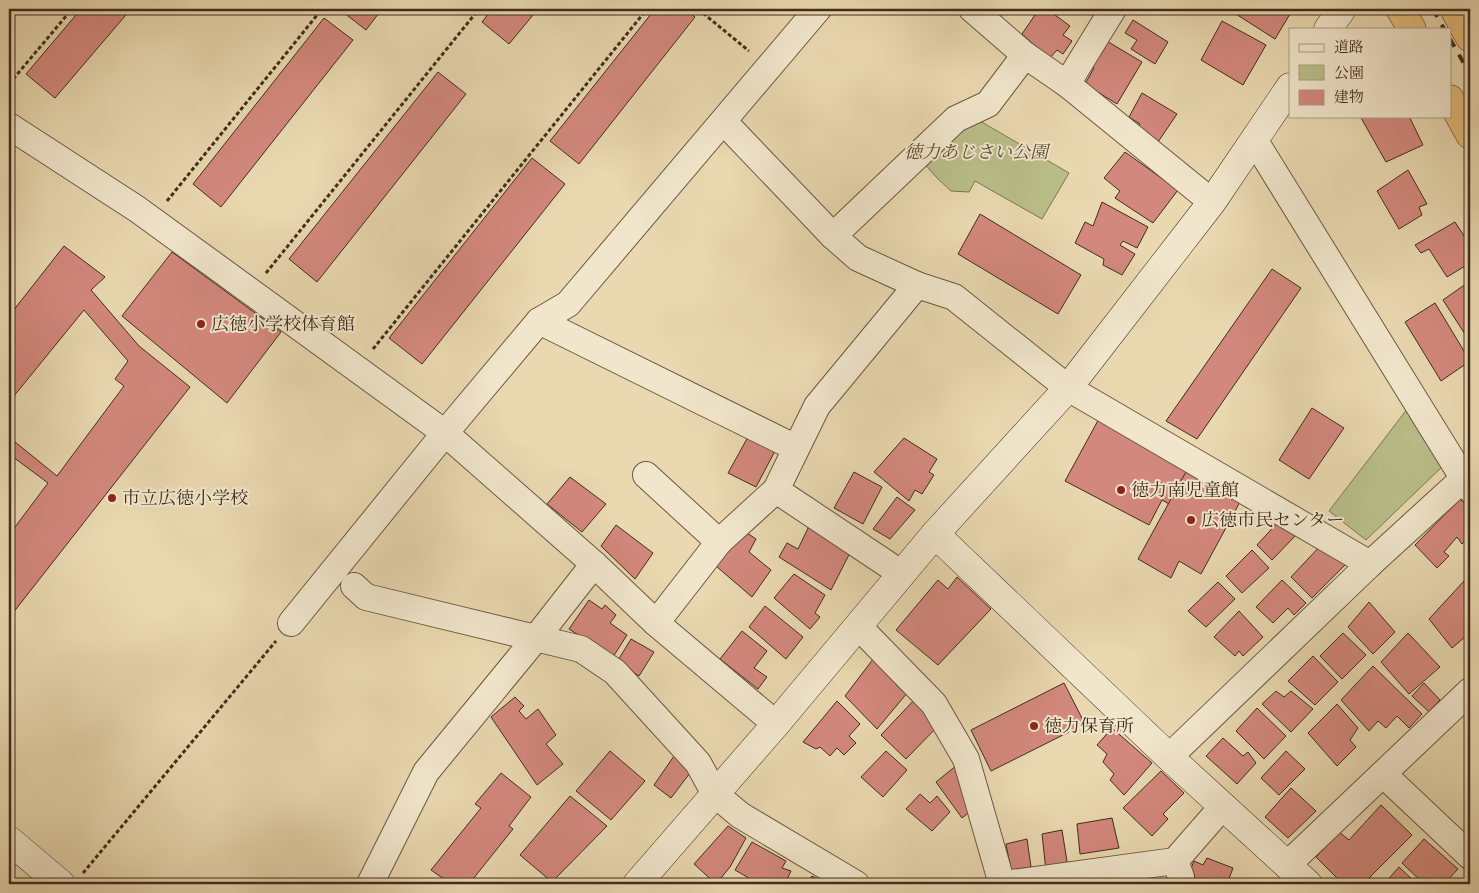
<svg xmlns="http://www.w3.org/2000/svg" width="1479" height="893" font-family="'IM FELL Great Primer','Noto Serif JP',serif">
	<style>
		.green { fill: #b9be89; stroke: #7d7652 }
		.building { fill: #d3887d; stroke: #412d1c }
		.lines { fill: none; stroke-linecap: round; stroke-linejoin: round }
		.street-casing { stroke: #6b5841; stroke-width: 28 }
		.secondary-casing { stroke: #412d1c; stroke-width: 29 }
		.highway-casing { stroke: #412d1c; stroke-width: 29 }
		.path { stroke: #412d1c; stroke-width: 3; stroke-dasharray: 4 2.5; stroke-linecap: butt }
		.street { stroke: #f1e6cc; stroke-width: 26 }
		.secondary { stroke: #f1e6cc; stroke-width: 28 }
		.highway { stroke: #e4bc78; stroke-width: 28 }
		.rail { stroke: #412d1c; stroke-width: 4; stroke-dasharray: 9 9; stroke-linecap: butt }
		.poi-dot { fill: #8f2418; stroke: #f1e6cc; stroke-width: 2 }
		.labels { text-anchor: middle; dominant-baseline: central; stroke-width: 4; stroke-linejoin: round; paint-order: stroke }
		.park-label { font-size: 18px; font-style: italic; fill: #594a32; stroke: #f1e6cc }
		.poi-label { font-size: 18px; fill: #412d1c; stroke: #f1e6cc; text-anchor: start }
	</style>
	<rect width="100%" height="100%" fill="#e9d8b0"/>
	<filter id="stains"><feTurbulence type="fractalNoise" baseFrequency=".004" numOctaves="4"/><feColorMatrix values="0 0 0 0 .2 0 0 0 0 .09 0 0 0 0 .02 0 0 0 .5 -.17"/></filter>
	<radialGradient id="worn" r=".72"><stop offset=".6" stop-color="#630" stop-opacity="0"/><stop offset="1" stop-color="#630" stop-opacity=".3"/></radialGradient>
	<g class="green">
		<polygon points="975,118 1069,173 1042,219 975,181 969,192 951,191 937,178 922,161"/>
		<polygon points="1411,404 1446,463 1366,540 1329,511"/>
	</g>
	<g class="building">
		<polygon points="81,9 131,9 55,98 26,74"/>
		<polygon points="339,9 382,9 366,30"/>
		<polygon points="492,9 538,9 509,44 482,22"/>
		<polygon points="655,9 685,9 695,17 579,164 550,141"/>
		<polygon points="1039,9 1047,9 1070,26 1063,35 1072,41 1063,54 1057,50 1049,59 1022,34"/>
		<polygon points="1228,9 1293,9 1275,39"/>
		<polygon points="324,18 353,40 221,207 193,184"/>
		<polygon points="1133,20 1168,42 1155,64 1131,49 1137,40 1125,33"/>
		<polygon points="1222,21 1266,45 1243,85 1201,60"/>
		<polygon points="1105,40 1142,62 1117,104 1085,84 1094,68 1089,66"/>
		<polygon points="438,72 466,94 317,282 289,259"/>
		<polygon points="1142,93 1177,114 1158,142 1136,127 1140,124 1129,117"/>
		<polygon points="1360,116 1409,116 1423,145 1386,162"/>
		<polygon points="1125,152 1178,190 1153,223 1115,198 1120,191 1104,178"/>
		<polygon points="532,158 565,184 422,364 389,338"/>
		<polygon points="1408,170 1427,204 1419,207 1422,215 1399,229 1377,191"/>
		<polygon points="1102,202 1148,227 1137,248 1123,241 1120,245 1135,254 1122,275 1103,265 1104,259 1075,243 1085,222 1093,226"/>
		<polygon points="980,214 1081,275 1058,314 958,254"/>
		<polygon points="1455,222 1470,245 1470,263 1447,277 1429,249 1421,253 1415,245"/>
		<polygon points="64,246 105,277 91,290 139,346 190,387 9,618 9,535 48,483 9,454 9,437 57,476 124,386 115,379 128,361 84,310 9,402 9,316"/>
		<polygon points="172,252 281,332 227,403 122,316"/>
		<polygon points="1272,269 1301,288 1197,439 1166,421"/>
		<polygon points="1470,281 1470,342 1443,300"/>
		<polygon points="1435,303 1470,361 1441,381 1405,322"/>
		<polygon points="1312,408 1344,428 1309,479 1279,460"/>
		<polygon points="1101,415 1190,466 1169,504 1162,500 1149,525 1065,481"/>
		<polygon points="748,437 775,451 756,487 728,473"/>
		<polygon points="904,438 937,459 929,472 934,475 922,494 915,490 909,501 874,472"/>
		<polygon points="1188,468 1241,500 1201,574 1179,561 1171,578 1138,559"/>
		<polygon points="854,472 882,487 863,524 834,508"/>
		<polygon points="570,477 606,504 582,532 547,504"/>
		<polygon points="897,497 915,510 890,539 873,529"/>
		<polygon points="1460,499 1470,509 1470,535 1462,544 1457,537 1444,552 1449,556 1437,568 1415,545"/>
		<polygon points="1279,521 1296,535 1272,560 1257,545"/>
		<polygon points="811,522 853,547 831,590 779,557 787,543 798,549"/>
		<polygon points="616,525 653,553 635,579 601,546"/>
		<polygon points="744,531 756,539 749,552 771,570 752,597 716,566"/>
		<polygon points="1322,544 1346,564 1312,598 1291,577"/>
		<polygon points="1252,550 1269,568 1242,593 1226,576"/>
		<polygon points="794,574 825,595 815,613 820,617 810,629 774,598"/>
		<polygon points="957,577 991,609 938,665 896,630 938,580 948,589"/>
		<polygon points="1282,580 1306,603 1294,615 1288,608 1273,623 1256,607"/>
		<polygon points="1464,581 1470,586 1470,641 1466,636 1452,648 1429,619"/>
		<polygon points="1218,582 1235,599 1206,627 1188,611"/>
		<polygon points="589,600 602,609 605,605 616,615 610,623 627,635 613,657 569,629"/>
		<polygon points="1369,602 1395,632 1373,654 1348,627"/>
		<polygon points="765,606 803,637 786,659 749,627"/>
		<polygon points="1239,611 1263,637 1243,656 1239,651 1235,656 1214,637"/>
		<polygon points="742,631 767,651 754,668 767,677 758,689 720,659"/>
		<polygon points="1343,633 1366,655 1342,679 1320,656"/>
		<polygon points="1408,633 1440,667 1409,694 1381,662"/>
		<polygon points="631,639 654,652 639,676 617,662"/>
		<polygon points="877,654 908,692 877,729 845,696"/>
		<polygon points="1313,656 1338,682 1315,705 1288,681"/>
		<polygon points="1373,666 1422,714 1409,728 1397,716 1386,728 1378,721 1369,731 1341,700"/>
		<polygon points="1064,683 1085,724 991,771 971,730"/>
		<polygon points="1424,683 1440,700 1429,712 1412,696"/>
		<polygon points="1276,691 1284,697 1291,691 1313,709 1291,732 1262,704"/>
		<polygon points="515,697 524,706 519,711 526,719 538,709 556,735 546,744 563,764 537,785 491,717"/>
		<polygon points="916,698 940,724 906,759 881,735"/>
		<polygon points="837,701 860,724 849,736 856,743 844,755 837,748 830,756 820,747 816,749 803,742"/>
		<polygon points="1337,704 1358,728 1350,740 1356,747 1337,766 1308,733"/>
		<polygon points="1257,708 1286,736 1264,759 1236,731"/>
		<polygon points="1112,728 1152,763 1124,795 1110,780 1114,774 1103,762 1107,754 1097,745"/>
		<polygon points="1223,738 1243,756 1248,752 1256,763 1237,784 1206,756"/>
		<polygon points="610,751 645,781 611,820 576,791"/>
		<polygon points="886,751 907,770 883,797 861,777"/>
		<polygon points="1286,751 1305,769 1279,795 1261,778"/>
		<polygon points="674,756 693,769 671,798 654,785"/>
		<polygon points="957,765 976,807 962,818 936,782"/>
		<polygon points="1161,771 1184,793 1163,814 1168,819 1152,836 1123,808"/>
		<polygon points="501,773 531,797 509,826 513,829 469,884 451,884 431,870 481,808 475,804"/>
		<polygon points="1291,788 1316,811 1288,838 1265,817"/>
		<polygon points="920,794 930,803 937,796 950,812 932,831 906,809"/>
		<polygon points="570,796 607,826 552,882 520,855"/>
		<polygon points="1381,805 1412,835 1363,884 1343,884 1316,857 1339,832 1349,840"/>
		<polygon points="1112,818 1119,848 1080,854 1077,824"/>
		<polygon points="728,826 746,838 730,867 716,884 694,864"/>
		<polygon points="1062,830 1068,868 1046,871 1042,834"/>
		<polygon points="1027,839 1031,867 1011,870 1006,844"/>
		<polygon points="1424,839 1458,869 1444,884 1424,884 1402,863"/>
		<polygon points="752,842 786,861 782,868 791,871 785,884 759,884 735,870"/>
		<polygon points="1207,858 1233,868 1227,884 1192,884 1195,875 1189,873 1194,861 1203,865"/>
		<polygon points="1399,867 1415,882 1413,884 1384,884"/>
		<polygon points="812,876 827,884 807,884"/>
		<polygon points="1151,876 1152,884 1127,884 1127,880"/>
	</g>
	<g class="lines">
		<defs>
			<g id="street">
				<polyline points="972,9 1025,55 1067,84 1212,202"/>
				<polyline points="1067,84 1113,9"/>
				<polyline points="724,122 833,236 858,258 917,285 954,297 1068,388 1370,564"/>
				<polyline points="9,126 137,209 445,433 594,564 656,623 776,724"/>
				<polyline points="1255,141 1470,489"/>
				<polyline points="833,236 956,119 988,104 1025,55"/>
				<polyline points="539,321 796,448"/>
				<polyline points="646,475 719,542"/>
				<polyline points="776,490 902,574"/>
				<polyline points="354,586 366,597 581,649 615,672 698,763 715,794 740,815 856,884"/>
				<polyline points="291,623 445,433 539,321 568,304 818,9"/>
				<polyline points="656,623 719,542 776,490 817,406 917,285"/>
				<polyline points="858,626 934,704 966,759 1002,884"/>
				<polyline points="1169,757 1370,564 1463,479"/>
				<polyline points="1383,774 1470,856"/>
				<polyline points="1175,861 1181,877 1179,884"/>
				<polyline points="1287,865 1470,691"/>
				<polyline points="370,884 426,772 536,638 594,564"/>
				<polyline points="1005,884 1175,861 1223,806"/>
			</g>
			<g id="secondary">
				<polyline points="1328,29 1342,9"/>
				<polyline points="935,534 1169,757 1308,884"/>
				<polyline points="9,840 61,884"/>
				<polyline points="637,884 776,724 935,534 1068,388 1212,202 1290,87"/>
			</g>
			<g id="highway">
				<polyline points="1400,9 1412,29"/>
				<polyline points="1454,9 1470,38"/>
				<polyline points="1450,99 1470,135"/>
			</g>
		</defs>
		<use href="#street" class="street-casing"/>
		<use href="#secondary" class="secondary-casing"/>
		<use href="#highway" class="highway-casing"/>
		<g class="path">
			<polyline points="698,9 749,51"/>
			<polyline points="9,84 72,9"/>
			<polyline points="167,201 322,9"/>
			<polyline points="266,273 479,9"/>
			<polyline points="373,349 647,9"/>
			<polyline points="83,873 276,641"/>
		</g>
		<use href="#street" class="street"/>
		<use href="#secondary" class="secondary"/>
		<use href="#highway" class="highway"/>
		<g class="rail">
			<polyline points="1433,9 1444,29"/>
			<polyline points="1450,39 1470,74"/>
		</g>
	</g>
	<g class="poi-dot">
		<circle cx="201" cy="324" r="5"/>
		<circle cx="1121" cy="490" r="5"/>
		<circle cx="112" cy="498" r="5"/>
		<circle cx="1191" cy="520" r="5"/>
		<circle cx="1034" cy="726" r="5"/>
	</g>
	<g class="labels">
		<g class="park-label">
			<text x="976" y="152">徳力あじさい公園</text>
		</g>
		<g class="poi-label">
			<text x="211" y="324">広徳小学校体育館</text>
			<text x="1131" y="490">徳力南児童館</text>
			<text x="122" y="498">市立広徳小学校</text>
			<text x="1201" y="520">広徳市民センター</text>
			<text x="1044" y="726">徳力保育所</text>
		</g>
	</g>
	<rect width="1479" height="893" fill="none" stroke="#e9d8b0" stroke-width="30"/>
	<rect x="10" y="10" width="1459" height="873" fill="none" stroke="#412d1c" stroke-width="2.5"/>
	<rect x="15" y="15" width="1449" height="863" fill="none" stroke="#412d1c"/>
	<rect x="1289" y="28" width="162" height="90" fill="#f1e6cc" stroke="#ab9c86"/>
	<rect x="1299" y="44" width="25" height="8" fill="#f1e6cc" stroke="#ab9c86"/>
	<text x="1334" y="52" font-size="15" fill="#412d1c">道路</text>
	<rect x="1299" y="65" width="25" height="15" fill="#b9be89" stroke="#ab9c86"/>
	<text x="1334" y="78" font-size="15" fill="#412d1c">公園</text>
	<rect x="1299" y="90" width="25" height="15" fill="#d3887d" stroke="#ab9c86"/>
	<text x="1334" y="102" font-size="15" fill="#412d1c">建物</text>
	<rect width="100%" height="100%" filter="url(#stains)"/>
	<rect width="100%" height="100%" fill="url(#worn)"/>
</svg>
